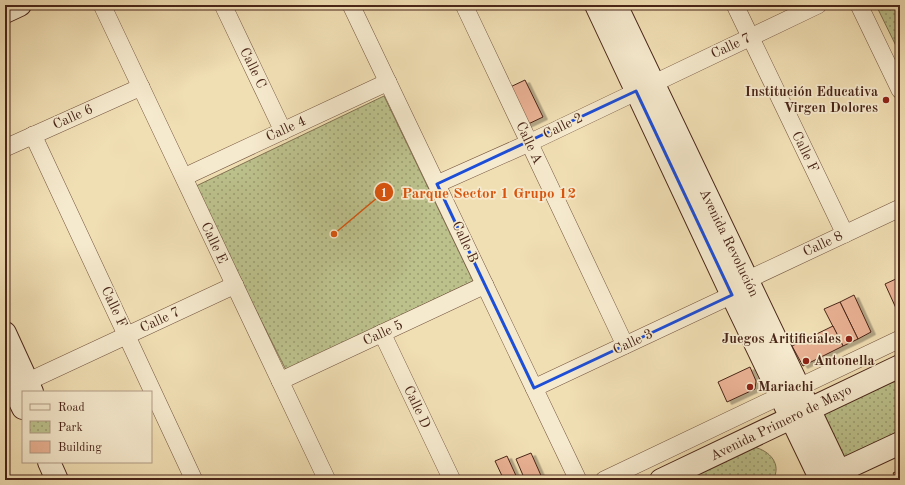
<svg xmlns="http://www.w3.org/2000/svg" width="905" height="485" font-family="'Old Standard TT',serif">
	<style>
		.park { fill: url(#park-dots); stroke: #827352 }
		.building { fill: #eab294; stroke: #492518; filter: url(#shadow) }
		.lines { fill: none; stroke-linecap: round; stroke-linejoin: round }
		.street-casing { stroke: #73543f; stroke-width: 18 }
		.secondary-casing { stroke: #492518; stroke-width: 24 }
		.street { stroke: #f6eace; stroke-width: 17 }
		.secondary { stroke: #f6eace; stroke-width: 22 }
		.marked { fill: none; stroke: #1d4ed8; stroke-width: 3; stroke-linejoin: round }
		.poi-dot { fill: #8f2418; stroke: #f6eace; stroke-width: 1.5 }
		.labels { text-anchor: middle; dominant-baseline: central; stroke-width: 3.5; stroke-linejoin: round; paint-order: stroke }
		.street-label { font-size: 14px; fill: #492518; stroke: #f6eace }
		.poi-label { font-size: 14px; font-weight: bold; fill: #492518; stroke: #f6eace; text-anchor: end }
		.leader { fill: none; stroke: #d8540d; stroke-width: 1.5 }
		.callout-dot { fill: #d8540d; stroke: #f6eace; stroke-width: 1.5 }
		.mark-label { font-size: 12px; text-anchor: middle; font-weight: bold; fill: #fff }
		.callout-label { font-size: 15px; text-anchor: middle; font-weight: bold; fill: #d8540d; stroke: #f6eace; stroke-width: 3.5; stroke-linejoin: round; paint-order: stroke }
	</style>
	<defs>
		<pattern id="park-dots" width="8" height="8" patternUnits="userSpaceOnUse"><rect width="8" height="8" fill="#bcc18c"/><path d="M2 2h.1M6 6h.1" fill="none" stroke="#9b9d71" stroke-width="1.8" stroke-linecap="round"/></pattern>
		<filter id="shadow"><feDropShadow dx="4.5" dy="2.5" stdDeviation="0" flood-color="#0004"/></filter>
	</defs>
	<rect width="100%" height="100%" fill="#f1dfb4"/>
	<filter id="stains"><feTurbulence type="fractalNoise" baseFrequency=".005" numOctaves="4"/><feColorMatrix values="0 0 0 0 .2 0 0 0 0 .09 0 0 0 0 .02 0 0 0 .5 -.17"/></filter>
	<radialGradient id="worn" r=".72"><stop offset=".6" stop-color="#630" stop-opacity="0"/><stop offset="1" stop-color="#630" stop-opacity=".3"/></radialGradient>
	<g class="park">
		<polygon points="876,5 900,5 900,54"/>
		<polygon points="384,96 473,281 286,370 194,187"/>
		<polygon points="900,377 900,438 842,459 824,421 825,413"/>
		<path d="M754 447C770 451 782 464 773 480H686Z"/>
	</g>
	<g class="building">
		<polygon points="525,80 543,117 524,126 506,89"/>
		<polygon points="898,278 900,283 900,317 885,284"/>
		<polygon points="854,295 871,332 858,339 840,302"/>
		<polygon points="840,302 858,339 843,346 824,309"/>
		<polygon points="833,326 843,346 803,366 792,346"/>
		<polygon points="750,367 756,381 755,389 727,402 718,382"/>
		<polygon points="531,453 543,480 525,480 516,459"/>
		<polygon points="507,456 518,480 504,480 495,461"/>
		<polygon points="900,470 900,480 897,480 893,473"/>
	</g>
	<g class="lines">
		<defs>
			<g id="street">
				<polyline points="102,5 327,480"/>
				<polyline points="223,5 283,131"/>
				<polyline points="351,5 578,480"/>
				<polyline points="464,5 625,345"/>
				<polyline points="735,5 845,234"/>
				<polyline points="859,5 900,90"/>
				<polyline points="33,135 194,480"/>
				<polyline points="5,148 141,87"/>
				<polyline points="184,177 388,82"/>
				<polyline points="437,184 529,143 818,5"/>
				<polyline points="747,280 900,208"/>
				<polyline points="382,333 452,480"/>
				<polyline points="280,381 485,285"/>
				<polyline points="16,387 235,285"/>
				<polyline points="534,388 732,295"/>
				<polyline points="604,480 900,339"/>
			</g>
			<g id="secondary">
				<polyline points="596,5 732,295 821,480"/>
				<polyline points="616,5 843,480"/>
				<polyline points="5,12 20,5"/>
				<polyline points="5,333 32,392"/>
				<polyline points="5,371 23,408"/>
				<polyline points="49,462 57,480"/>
				<polyline points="825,478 900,443"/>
				<polyline points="661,480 900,366"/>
			</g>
		</defs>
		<use href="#street" class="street-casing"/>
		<use href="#secondary" class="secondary-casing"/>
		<use href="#street" class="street"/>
		<use href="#secondary" class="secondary"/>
	</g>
	<path class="marked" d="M636 91 732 295 534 388 437 184Z"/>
	<g class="poi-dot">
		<circle cx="886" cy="100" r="4"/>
		<circle cx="849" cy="339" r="4"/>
		<circle cx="806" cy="361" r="4"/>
		<circle cx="750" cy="387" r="4"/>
	</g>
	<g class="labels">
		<g class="street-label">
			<text transform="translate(731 46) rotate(-25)">Calle 7</text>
			<text transform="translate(253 68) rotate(64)">Calle C</text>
			<text transform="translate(73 117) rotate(-24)">Calle 6</text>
			<text transform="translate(563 126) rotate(-26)">Calle 2</text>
			<text transform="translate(286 129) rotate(-25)">Calle 4</text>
			<text transform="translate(529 143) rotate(65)">Calle A</text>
			<text transform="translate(805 152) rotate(64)">Calle F</text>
			<text transform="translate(465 242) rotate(65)">Calle B</text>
			<text transform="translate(214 243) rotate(65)">Calle E</text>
			<text transform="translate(729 243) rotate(64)">Avenida Revolución</text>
			<text transform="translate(823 244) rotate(-25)">Calle 8</text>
			<text transform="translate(114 307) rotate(65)">Calle F</text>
			<text transform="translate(160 320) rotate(-25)">Calle 7</text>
			<text transform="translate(383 333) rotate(-25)">Calle 5</text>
			<text transform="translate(633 342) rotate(-25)">Calle 3</text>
			<text transform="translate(417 407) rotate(65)">Calle D</text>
			<text transform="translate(781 423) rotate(-26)">Avenida Primero de Mayo</text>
		</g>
		<g class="poi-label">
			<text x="878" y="92">Institución Educativa<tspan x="878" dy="16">Virgen Dolores</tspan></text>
			<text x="841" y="339">Juegos Aritificiales</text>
			<text x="814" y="361" text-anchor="start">Antonella</text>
			<text x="758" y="387" text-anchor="start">Mariachi</text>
		</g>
	</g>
	<path class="leader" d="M334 234L384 192"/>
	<g class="callout-dot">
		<circle cx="334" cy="234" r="4"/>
		<circle cx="384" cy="192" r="10"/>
	</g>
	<g class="mark-label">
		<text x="384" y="197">1</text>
	</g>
	<g class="callout-label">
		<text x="489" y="198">Parque Sector 1 Grupo 12</text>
	</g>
	<rect width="905" height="485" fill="none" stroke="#f1dfb4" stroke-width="20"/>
	<rect x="6" y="6" width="893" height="473" fill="none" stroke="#492518" stroke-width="2"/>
	<rect x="10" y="10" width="885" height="465" fill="none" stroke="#492518"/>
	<rect x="22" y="391" width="130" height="72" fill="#f6eace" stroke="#b19b85"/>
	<rect x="30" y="404" width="20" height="6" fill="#f6eace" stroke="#b19b85"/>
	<text x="58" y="411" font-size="12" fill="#492518">Road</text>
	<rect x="30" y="421" width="20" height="12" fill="url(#park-dots)" stroke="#b19b85"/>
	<text x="58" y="431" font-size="12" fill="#492518">Park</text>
	<rect x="30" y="441" width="20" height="12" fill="#eab294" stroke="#b19b85"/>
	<text x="58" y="451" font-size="12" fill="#492518">Building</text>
	<rect width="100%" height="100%" filter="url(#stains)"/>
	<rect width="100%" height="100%" fill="url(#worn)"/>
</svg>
